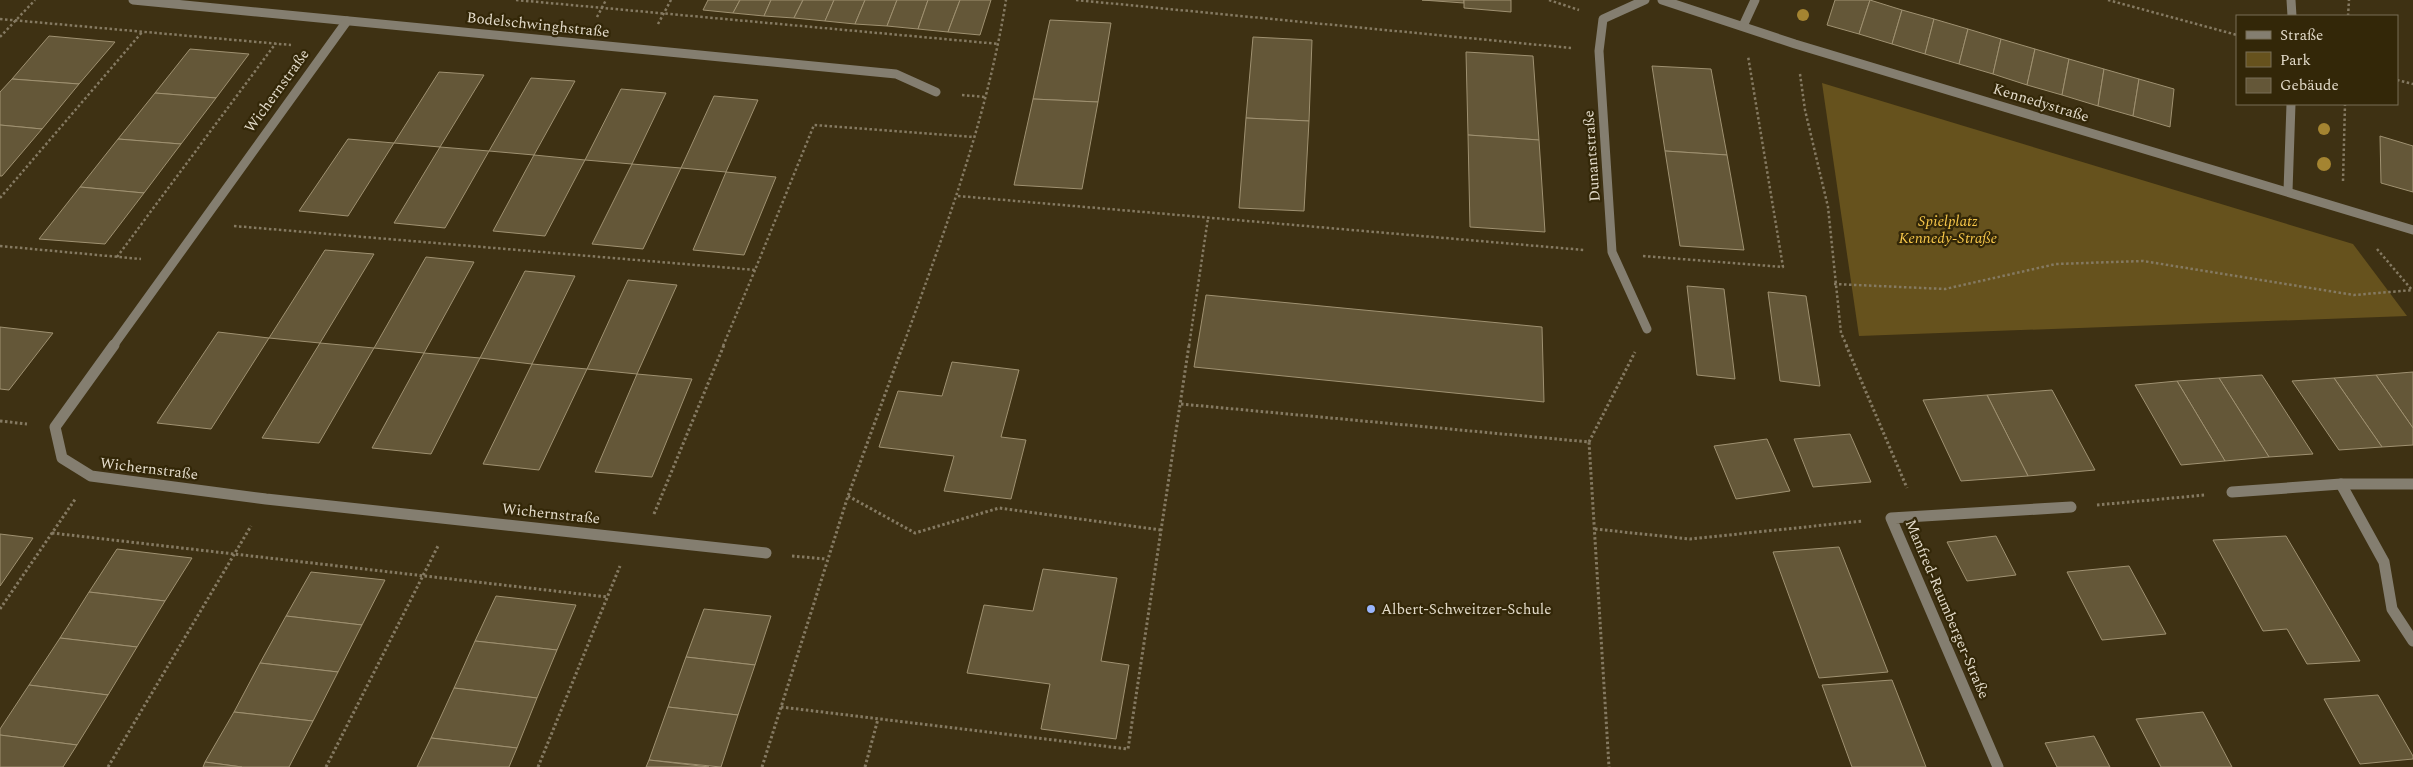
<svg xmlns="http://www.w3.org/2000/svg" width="2413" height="767" font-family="Spectral,serif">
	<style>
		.green { fill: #66521d }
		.building { fill: #645738; stroke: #9f9171 }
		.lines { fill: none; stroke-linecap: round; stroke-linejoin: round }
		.path-far1 { stroke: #857a62; stroke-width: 2.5; stroke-dasharray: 2.5 2.5; stroke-linecap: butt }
		.path { stroke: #857a62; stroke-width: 3; stroke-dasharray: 2.5 2.5; stroke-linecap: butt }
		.minor-far1 { stroke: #847e70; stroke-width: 9 }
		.minor { stroke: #847e70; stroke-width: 11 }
		.tree { fill: #a48431 }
		.poi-dot { fill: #99b5fd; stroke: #332708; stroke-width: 2 }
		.labels { text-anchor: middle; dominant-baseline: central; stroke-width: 4.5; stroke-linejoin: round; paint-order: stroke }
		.street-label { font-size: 15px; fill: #e3dbca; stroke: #332708 }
		.park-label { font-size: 15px; font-style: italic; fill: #f8c84a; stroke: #332708 }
		.poi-label { font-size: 15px; fill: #e3dbca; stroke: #332708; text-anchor: start }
	</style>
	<rect width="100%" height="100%" fill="#3e3113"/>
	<polygon class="green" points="1822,83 2353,244 2407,316 1859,336"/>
	<g class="building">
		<polygon points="708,0 740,0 733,13 703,10"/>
		<polygon points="740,0 771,0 764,16 733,13"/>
		<polygon points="771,0 803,0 794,18 764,16"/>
		<polygon points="803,0 834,0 825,21 794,18"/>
		<polygon points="834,0 865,0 855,24 825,21"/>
		<polygon points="865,0 897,0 887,26 855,24"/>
		<polygon points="897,0 928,0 918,29 887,26"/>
		<polygon points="928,0 960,0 948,32 918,29"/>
		<polygon points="960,0 991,0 980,35 948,32"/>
		<polygon points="1422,0 1464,0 1464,3"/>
		<polygon points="1464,0 1511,0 1511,12 1464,8"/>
		<polygon points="1835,0 1870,0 1859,34 1827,25"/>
		<polygon points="1870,0 1902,10 1892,44 1859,34"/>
		<polygon points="1902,10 1934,19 1925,54 1892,44"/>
		<polygon points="1934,19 1968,29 1959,64 1925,54"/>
		<polygon points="1050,20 1111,23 1098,102 1033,99"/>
		<polygon points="1968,29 2001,39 1993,74 1959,64"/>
		<polygon points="49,36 115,42 79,84 12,79"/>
		<polygon points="1253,37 1312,40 1309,121 1246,118"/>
		<polygon points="2001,39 2035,49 2027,85 1993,74"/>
		<polygon points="190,49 249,54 216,98 155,93"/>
		<polygon points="2035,49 2069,59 2062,95 2027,85"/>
		<polygon points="1466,52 1533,56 1539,140 1468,135"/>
		<polygon points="2069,59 2104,69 2098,106 2062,95"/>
		<polygon points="1652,66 1711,69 1727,155 1665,151"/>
		<polygon points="2104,69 2139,79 2133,116 2098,106"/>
		<polygon points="439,72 484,75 440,147 394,143"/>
		<polygon points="531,78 575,81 534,155 489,151"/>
		<polygon points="12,79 79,84 42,129 0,125 0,92"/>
		<polygon points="2139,79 2174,89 2170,127 2133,116"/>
		<polygon points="621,89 666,93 632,164 585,160"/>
		<polygon points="155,93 216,98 181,144 118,139"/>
		<polygon points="714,96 758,100 726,172 681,168"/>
		<polygon points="1033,99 1098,102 1082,189 1014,185"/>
		<polygon points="1246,118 1309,121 1304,211 1239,208"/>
		<polygon points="0,125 42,129 2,176 0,176"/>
		<polygon points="1468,135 1539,140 1545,232 1470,227"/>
		<polygon points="2380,136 2413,146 2413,192 2381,183"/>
		<polygon points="118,139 181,144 144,193 80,187"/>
		<polygon points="348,139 394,143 348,216 299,211"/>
		<polygon points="440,147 489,151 445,228 394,223"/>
		<polygon points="1665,151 1727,155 1744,250 1680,246"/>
		<polygon points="534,155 585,160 545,236 493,231"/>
		<polygon points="632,164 681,168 643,249 592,244"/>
		<polygon points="726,172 776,177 744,255 693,250"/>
		<polygon points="80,187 144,193 105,244 39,239"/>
		<polygon points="325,250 374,254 320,343 269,338"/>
		<polygon points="426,257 474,262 424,353 374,348"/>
		<polygon points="525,271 575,276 532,364 480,358"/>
		<polygon points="628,280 677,285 637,374 587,369"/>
		<polygon points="1687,286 1724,289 1735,379 1697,375"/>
		<polygon points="1768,292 1806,296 1820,386 1780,381"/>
		<polygon points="1206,295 1542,327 1544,402 1194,367"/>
		<polygon points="0,327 53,333 9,390 0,389"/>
		<polygon points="218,332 269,338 211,429 157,423"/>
		<polygon points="320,343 374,348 319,443 262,438"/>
		<polygon points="424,353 480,358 431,454 372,448"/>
		<polygon points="952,362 1019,370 1001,437 1026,440 1011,499 944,491 954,456 879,447 898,391 942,396"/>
		<polygon points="532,364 587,369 539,470 483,464"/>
		<polygon points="2413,372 2413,428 2376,375"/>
		<polygon points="637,374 692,379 652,477 595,472"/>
		<polygon points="2262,375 2313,454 2269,457 2219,378"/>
		<polygon points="2376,375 2413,428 2413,445 2382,447 2334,378"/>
		<polygon points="2219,378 2269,457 2225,461 2177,381"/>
		<polygon points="2334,378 2382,447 2339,450 2292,381"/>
		<polygon points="2177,381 2225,461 2181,465 2135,385"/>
		<polygon points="2052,390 2095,470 2028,476 1987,395"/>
		<polygon points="1987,395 2028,476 1961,481 1923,400"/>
		<polygon points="1850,434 1871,482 1813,487 1794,439"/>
		<polygon points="1767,439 1790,491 1736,499 1714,446"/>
		<polygon points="0,534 33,538 0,586"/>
		<polygon points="1996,536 2016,575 1967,581 1947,542"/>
		<polygon points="2286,536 2360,661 2307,664 2287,629 2263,631 2213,540"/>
		<polygon points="1839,547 1888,672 1819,678 1773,552"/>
		<polygon points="117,549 192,558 165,601 89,592"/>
		<polygon points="2129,566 2166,634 2102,640 2067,572"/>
		<polygon points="1043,569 1117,578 1101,661 1129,665 1116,739 1041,729 1050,684 967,673 984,605 1033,611"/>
		<polygon points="311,572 385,580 362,625 286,616"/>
		<polygon points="89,592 165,601 137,647 60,638"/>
		<polygon points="496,596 576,605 557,650 475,641"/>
		<polygon points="704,609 771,616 755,665 686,657"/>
		<polygon points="286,616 362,625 338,672 260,663"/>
		<polygon points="60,638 137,647 108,695 29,685"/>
		<polygon points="475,641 557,650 537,698 454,688"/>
		<polygon points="686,657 755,665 738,715 668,707"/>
		<polygon points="260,663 338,672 313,721 234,712"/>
		<polygon points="1892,680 1926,767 1852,767 1822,685"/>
		<polygon points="29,685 108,695 77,745 0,735 0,729"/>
		<polygon points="454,688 537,698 517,748 431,738"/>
		<polygon points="2378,695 2413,756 2413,759 2360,764 2324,699"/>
		<polygon points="668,707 738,715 721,767 649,760"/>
		<polygon points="234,712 313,721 289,767 242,767 205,762"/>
		<polygon points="2203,712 2232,767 2161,767 2136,719"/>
		<polygon points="0,735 77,745 63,767 0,767"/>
		<polygon points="2094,736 2110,767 2057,767 2045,743"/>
		<polygon points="431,738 517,748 509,767 417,767"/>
		<polygon points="649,760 709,767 646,767"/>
		<polygon points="205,762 242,767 203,767"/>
	</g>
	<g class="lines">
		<g class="path-far1">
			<polyline points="516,0 999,44"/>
			<polyline points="1076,0 1571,48"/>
			<polyline points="1549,0 1579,10"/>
			<polyline points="2108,0 2237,35"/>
			<polyline points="2348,16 2349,0"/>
			<polyline points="597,17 606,0"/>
			<polyline points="0,19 291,45"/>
			<polyline points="658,24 671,0"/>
			<polyline points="0,37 35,0"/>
			<polyline points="1800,74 1805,110 1828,207 1841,333 1847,346"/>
			<polyline points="2397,80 2413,84"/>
			<polyline points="962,95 985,97"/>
			<polyline points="2343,181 2345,104"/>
			<polyline points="958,196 1584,250"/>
			<polyline points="0,198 143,31"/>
			<polyline points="234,226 755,270 814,125 974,137"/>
			<polyline points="0,246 141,259"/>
			<polyline points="2377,249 2412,290"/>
			<polyline points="1643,256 1783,267 1748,56"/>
			<polyline points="117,257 276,43"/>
			<polyline points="1834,284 1945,289 2056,264 2143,261 2354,295 2413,290"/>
			<polyline points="723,346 755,270"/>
			<path d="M903 346C944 233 987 119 1006 0"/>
			<polyline points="1189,346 1208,218"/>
		</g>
		<g class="path">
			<polyline points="1846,345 1907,488"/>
			<polyline points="1181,404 1589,442 1609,767"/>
			<polyline points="0,421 27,424"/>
			<polyline points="1589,442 1635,352"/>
			<polyline points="848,496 915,533 999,508 1161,530"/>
			<polyline points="2097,505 2205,495"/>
			<polyline points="654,514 724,345"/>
			<polyline points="1595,529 1690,539 1863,521"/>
			<polyline points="52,533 607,597"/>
			<polyline points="792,556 826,559"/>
			<polyline points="0,609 76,498"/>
			<polyline points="781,707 1128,749 1189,345"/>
			<polyline points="108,767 251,526"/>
			<polyline points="326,767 438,546"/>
			<polyline points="538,767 620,566"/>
			<polyline points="762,767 848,496 903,345"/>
			<polyline points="865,767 878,719"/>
		</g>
		<g class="minor-far1">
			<polyline points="133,0 896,74 936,92"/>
			<polyline points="1645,0 1603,19 1599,51 1612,252 1647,329"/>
			<polyline points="1662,0 1795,44 2413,230"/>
			<polyline points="2291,0 2292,16"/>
			<polyline points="1743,26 1755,0"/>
			<polyline points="2288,191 2291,104"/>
			<polyline points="113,346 347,21"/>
		</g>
		<g class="minor">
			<polyline points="114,345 55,427 62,458 91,476 266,499 766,553"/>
			<polyline points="2341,484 2384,562 2392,609 2413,641"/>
			<polyline points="2232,492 2341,484 2413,484"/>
			<polyline points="1998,767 1891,518 2071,507"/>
		</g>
	</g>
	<g class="tree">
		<circle cx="1803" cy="15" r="6"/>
		<circle cx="2324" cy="129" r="6"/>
		<circle cx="2324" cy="164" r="7"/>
	</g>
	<circle class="poi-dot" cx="1371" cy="609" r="5"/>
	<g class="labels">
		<g class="street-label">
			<text transform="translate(538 25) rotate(6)">Bodelschwinghstraße</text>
			<text transform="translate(277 91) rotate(-54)">Wichernstraße</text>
			<text transform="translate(2041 103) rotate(17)">Kennedystraße</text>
			<text transform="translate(1592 156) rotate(-94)">Dunantstraße</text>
			<text transform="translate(149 469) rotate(7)">Wichernstraße</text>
			<text transform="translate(551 514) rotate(6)">Wichernstraße</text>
			<text transform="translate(1947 609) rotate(67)">Manfred-Raumberger-Straße</text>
		</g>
		<g class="park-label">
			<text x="1948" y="221">Spielplatz<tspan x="1948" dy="17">Kennedy-Straße</tspan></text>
		</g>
		<g class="poi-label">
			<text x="1381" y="609">Albert-Schweitzer-Schule</text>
		</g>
	</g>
	<rect x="2236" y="15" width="162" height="90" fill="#332708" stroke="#796f56"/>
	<rect x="2246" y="31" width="25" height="8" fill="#847e70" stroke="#796f56"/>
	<text x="2280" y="40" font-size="15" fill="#e3dbca">Straße</text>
	<rect x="2246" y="52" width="25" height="15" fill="#66521d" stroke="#796f56"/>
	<text x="2280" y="65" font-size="15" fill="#e3dbca">Park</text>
	<rect x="2246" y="78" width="25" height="15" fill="#645738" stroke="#796f56"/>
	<text x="2280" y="90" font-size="15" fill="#e3dbca">Gebäude</text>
</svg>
